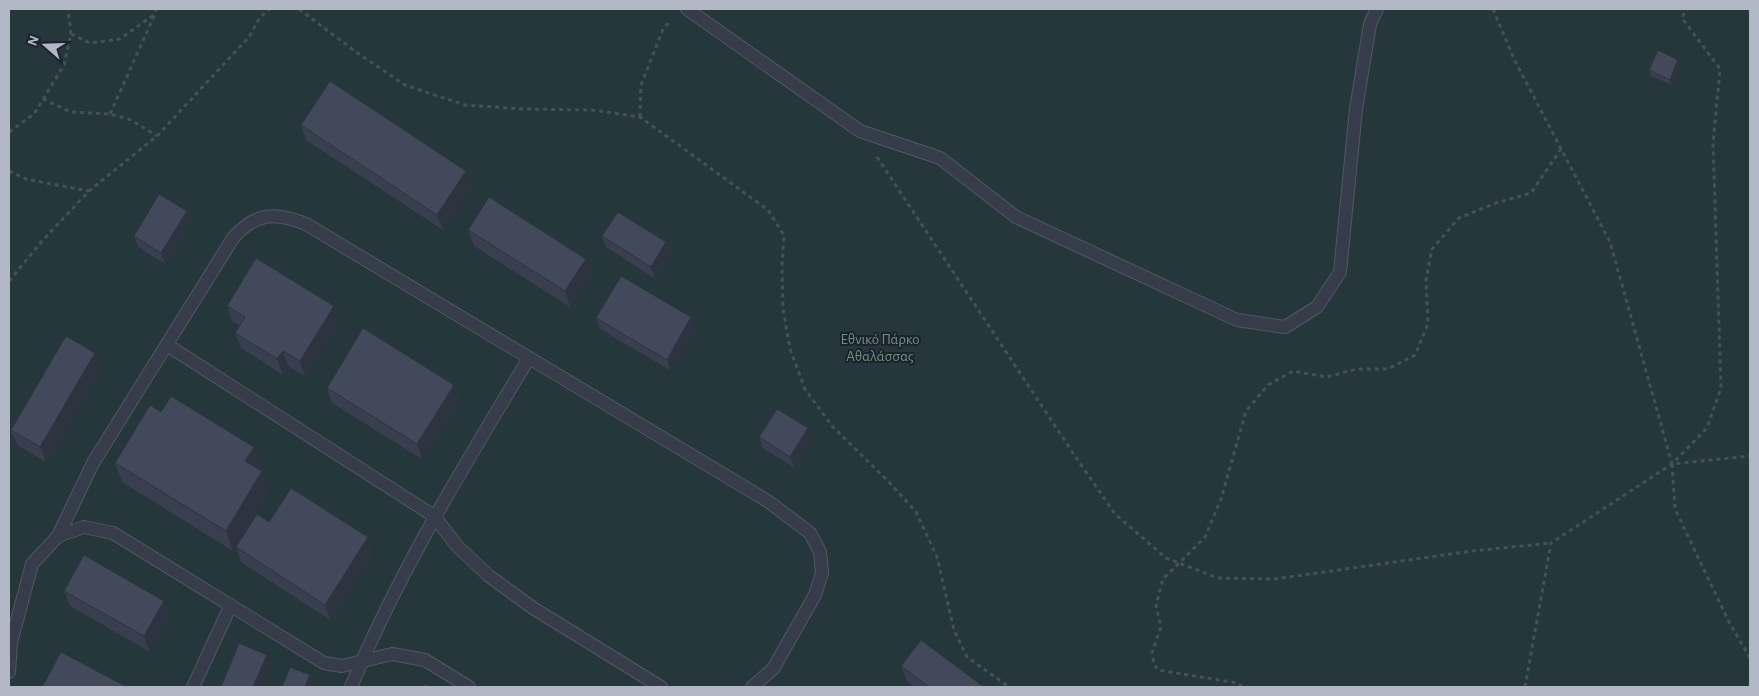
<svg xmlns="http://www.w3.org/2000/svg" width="1759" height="696" font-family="'Alegreya Sans',sans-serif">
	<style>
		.green { fill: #26373b }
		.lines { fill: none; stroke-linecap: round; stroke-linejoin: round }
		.lane-casing { stroke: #525764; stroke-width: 14 }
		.path { stroke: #435258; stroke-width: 3; stroke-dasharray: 4 4; stroke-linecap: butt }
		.lane { stroke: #373c4a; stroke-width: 12 }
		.wall { fill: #393f4e }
		.shaded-wall { fill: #2e3340 }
		.building { fill: #42495b; stroke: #2e3340 }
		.labels { text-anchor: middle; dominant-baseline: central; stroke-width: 4; stroke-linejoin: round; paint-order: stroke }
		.park-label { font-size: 15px; fill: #6a957a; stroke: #1c212e }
	</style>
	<rect width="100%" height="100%" fill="#232a39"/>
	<rect class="green" x="9" y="9" width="1741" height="678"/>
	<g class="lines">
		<defs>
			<g id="lane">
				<polyline points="687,9 860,131 940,158 1016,217 1237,320 1285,327 1317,307 1340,272 1356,109 1370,24 1377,9"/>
				<polyline points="167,345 434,516 457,546 489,576 533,608 661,687"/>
				<polyline points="58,536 84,527 113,533 324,663 342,666 392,654 425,660 469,687"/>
				<path d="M9 672 11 643 32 564 58 536 93 463 233 238C256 212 275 212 306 224L751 491 769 502 810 533 820 552 822 573 815 595 773 669 752 687"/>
				<polyline points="193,687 230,607"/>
				<path d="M351 687C399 571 464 466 529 358"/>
			</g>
		</defs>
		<use href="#lane" class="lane-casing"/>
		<g class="path">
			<polyline points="299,9 356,52 405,85 465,105 523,109 592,110 640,117 768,210 784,235 782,266 783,309 790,349 805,389 832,426 889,482 916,512 937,557 954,630 967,657 1009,687"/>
			<polyline points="1493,9 1514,59 1610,242 1672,464 1750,456"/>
			<polyline points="71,34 90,43 120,39 155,14"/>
			<polyline points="43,99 71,112 110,114 131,120 157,136"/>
			<polyline points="110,114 155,14 156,9"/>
			<polyline points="640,117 641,85 663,29 671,20"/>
			<polyline points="9,132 34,114 64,65 71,34 68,9"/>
			<polyline points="877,157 1075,456 1115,514 1166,558 1218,578 1275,579 1472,551 1551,543"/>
			<polyline points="9,171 26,179 89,191"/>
			<polyline points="9,281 43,240 89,191 157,136 249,37 260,17 270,9"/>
			<polyline points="1672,464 1675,509 1729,622 1750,658"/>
			<polyline points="1242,687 1237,683 1158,670 1154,664 1152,653 1161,627 1156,606 1163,579 1205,537 1221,499 1246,411 1268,385 1293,371 1327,377 1357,369 1388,369 1415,355 1428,324 1426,280 1432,249 1459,218 1496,203 1531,193 1561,149"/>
			<polyline points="1525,687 1551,543 1672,464 1707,428 1721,388 1713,143 1720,69 1682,18 1686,9"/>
		</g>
		<use href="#lane" class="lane"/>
	</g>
	<g class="wall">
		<polygon points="1678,60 1680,65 1672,85 1651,76 1649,70"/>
		<polygon points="301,125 471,186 443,230 306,140"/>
		<polygon points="191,222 165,264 138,247 134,236"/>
		<polygon points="468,230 586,259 591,274 570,307 474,246"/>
		<polygon points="602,236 666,242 670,253 654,278 606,247"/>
		<polygon points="227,306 339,321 305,376 288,366 283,375 241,348 235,333 240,326 232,321"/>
		<polygon points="691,317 695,328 670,370 600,329 596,318"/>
		<polygon points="95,353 101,368 46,462 17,445 11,430"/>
		<polygon points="454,385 459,400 422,459 332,403 327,388"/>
		<polygon points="161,412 261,466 259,469 269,491 233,551 122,482 115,463"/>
		<polygon points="808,428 812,439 794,468 763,448 759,437"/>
		<polygon points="269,522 368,537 373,553 330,620 241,562 236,547"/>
		<polygon points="64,591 169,616 149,651 70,606"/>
		<polygon points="901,666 984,687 915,687 907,681"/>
	</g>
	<g class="shaded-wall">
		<polygon points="1678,60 1680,65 1672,85 1670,80"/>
		<polygon points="466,171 471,186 443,230 437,215"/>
		<polygon points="187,211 191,222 165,264 161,253"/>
		<polygon points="666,242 670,253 654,278 651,267"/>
		<polygon points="586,259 591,274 570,307 565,291"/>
		<polygon points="334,306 339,321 305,376 300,361"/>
		<polygon points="691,317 695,328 670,370 667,360"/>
		<polygon points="283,351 288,366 283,375 277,359"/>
		<polygon points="95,353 101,368 46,462 40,447"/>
		<polygon points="454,385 459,400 422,459 417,444"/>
		<polygon points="808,428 812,439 794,468 790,457"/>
		<polygon points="254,447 261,466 252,480 245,461"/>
		<polygon points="262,471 269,491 233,551 226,531"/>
		<polygon points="368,537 373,553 330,620 325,605"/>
		<polygon points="164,601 169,616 149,651 144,636"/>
		<polygon points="267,655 270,665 262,687 253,687"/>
		<polygon points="310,675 314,686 314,687 305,687"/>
	</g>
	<g class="building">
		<polygon points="1658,50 1678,60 1670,80 1649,70"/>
		<polygon points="330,81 466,171 437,215 301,125"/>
		<polygon points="159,194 187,211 161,253 134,236"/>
		<polygon points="489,197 586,259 565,291 468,230"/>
		<polygon points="618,212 666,242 651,267 602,236"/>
		<polygon points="256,258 334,306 300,361 283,351 277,359 235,333 245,317 227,306"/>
		<polygon points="621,276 691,317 667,360 596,318"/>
		<polygon points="363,328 454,385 417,444 327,388"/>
		<polygon points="66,336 95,353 40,447 11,430"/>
		<polygon points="171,396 254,447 245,461 262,471 226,531 115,463 150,405 161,412"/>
		<polygon points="777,409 808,428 790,457 759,437"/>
		<polygon points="291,488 368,537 325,605 236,547 257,514 269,522"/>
		<polygon points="84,555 164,601 144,636 64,591"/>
		<polygon points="921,640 984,687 929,687 901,666"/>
		<polygon points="239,643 267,655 253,687 221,687"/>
		<polygon points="61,652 127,687 42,687"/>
		<polygon points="290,667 310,675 305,687 282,687"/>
		<polygon points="425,684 432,687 423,687"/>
	</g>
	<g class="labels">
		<g class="park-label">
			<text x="880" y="339">Εθνικό Πάρκο<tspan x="880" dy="17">Αθαλάσσας</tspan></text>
		</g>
	</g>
	<rect width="1759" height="696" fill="none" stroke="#b2b7c6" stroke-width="20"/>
	<g transform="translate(45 45) rotate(290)" stroke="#1c212e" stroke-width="4" paint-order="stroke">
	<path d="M0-4L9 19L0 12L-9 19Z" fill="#b2b7c6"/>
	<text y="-8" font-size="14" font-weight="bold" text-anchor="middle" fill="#b2b7c6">N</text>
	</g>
</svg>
